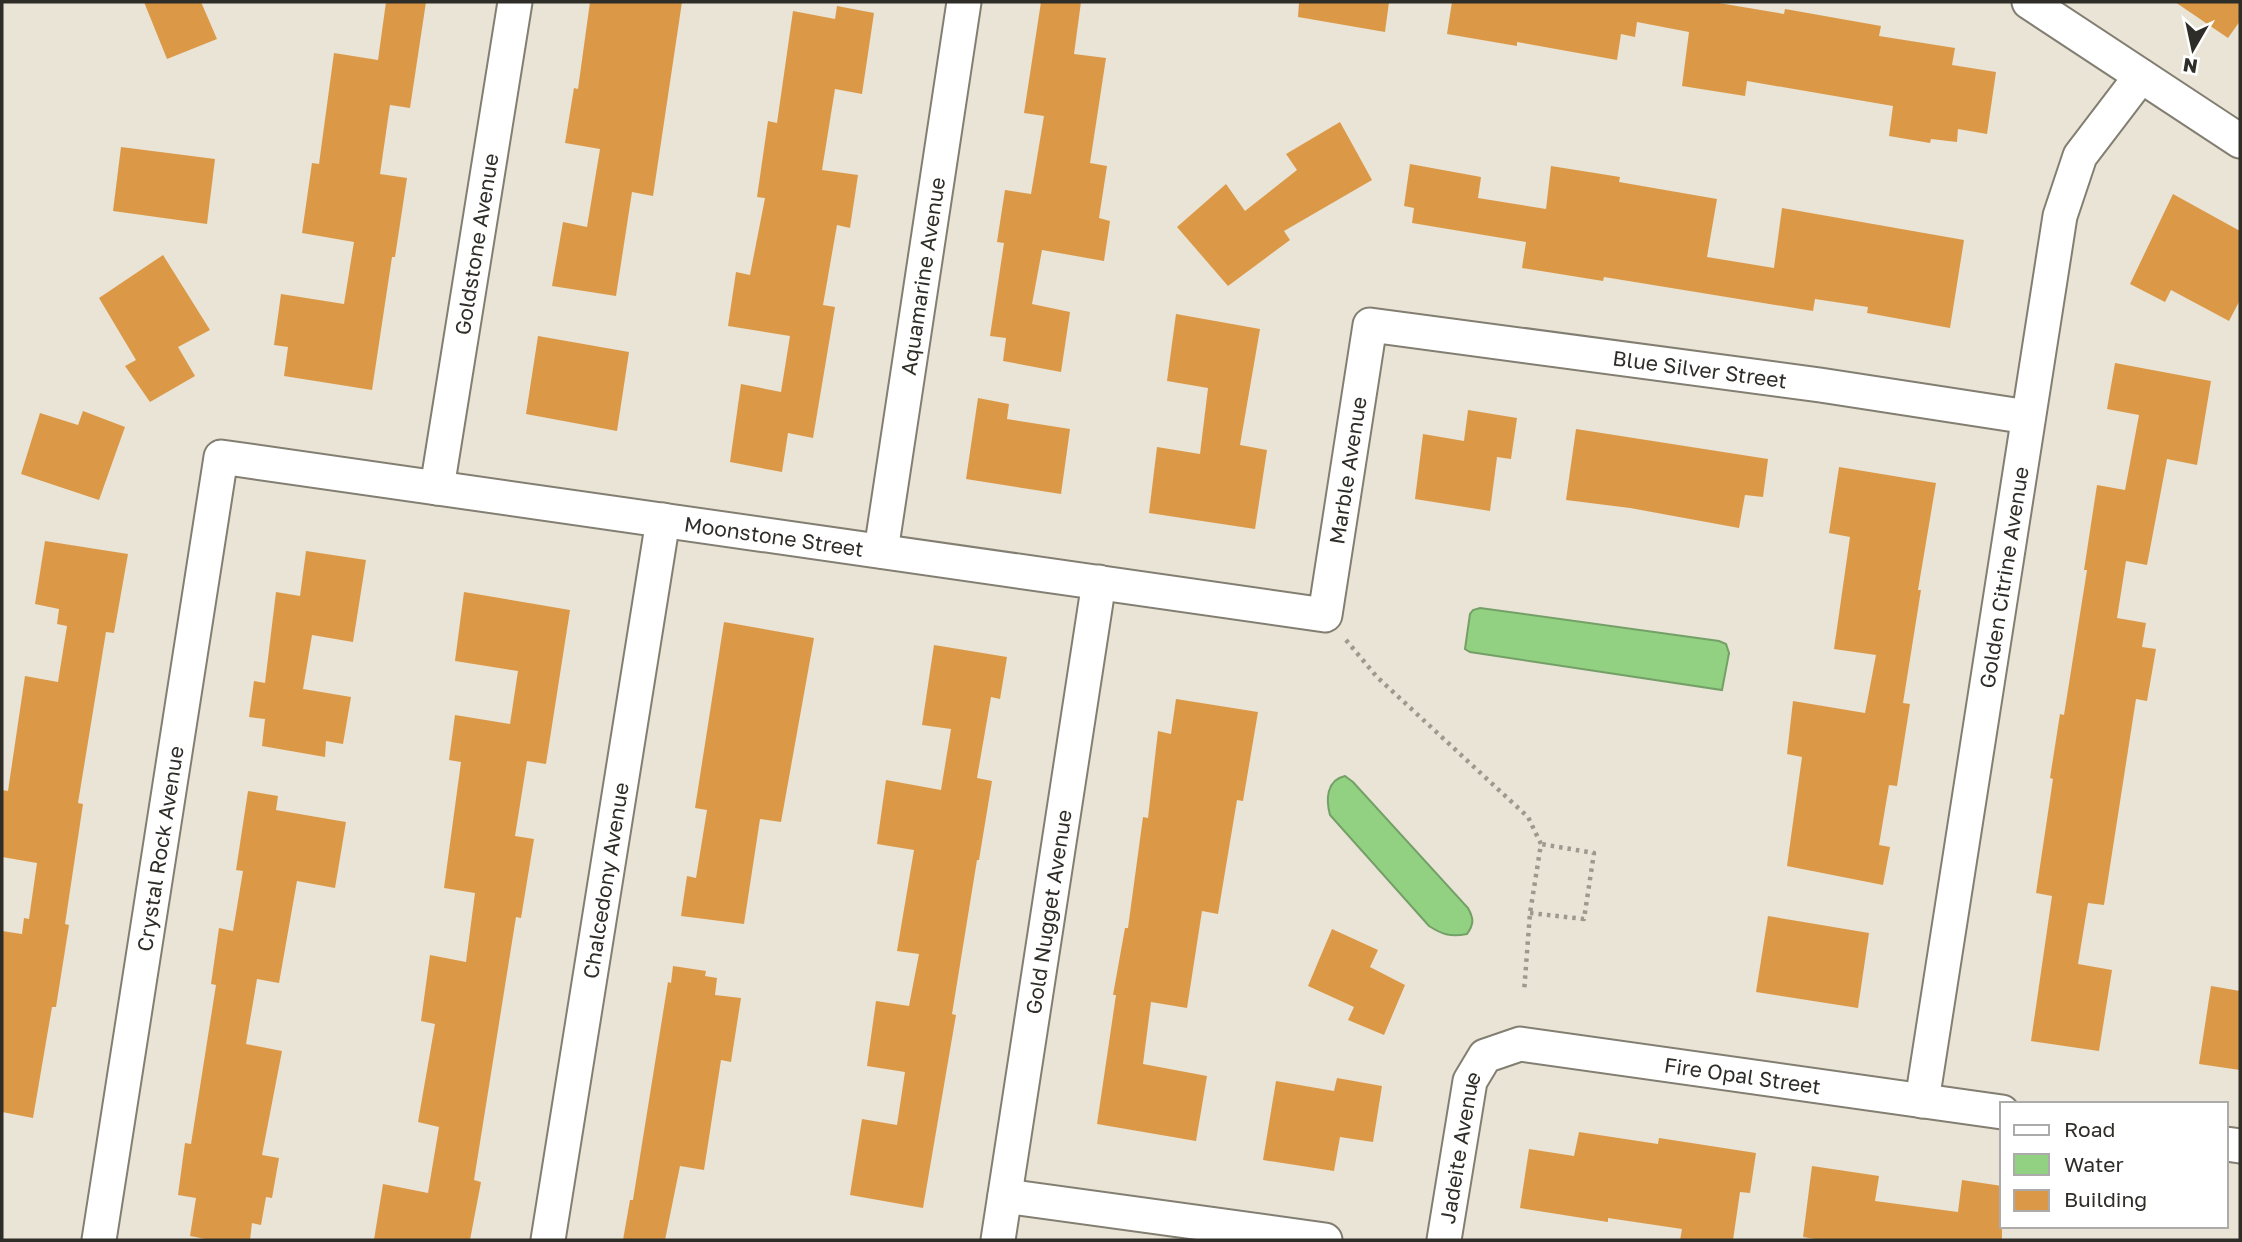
<svg xmlns="http://www.w3.org/2000/svg" width="2242" height="1242" font-family="'Golos Text',sans-serif">
	<style>
		.water { fill: #92d182; stroke: #74a067; stroke-width: 2 }
		.building { fill: #db9948 }
		.lines { fill: none; stroke-linecap: round; stroke-linejoin: round }
		.minor-casing { stroke: #827e71; stroke-width: 37 }
		.path { stroke: #9d998f; stroke-width: 4.5; stroke-dasharray: 3.5 5; stroke-linecap: butt }
		.minor { stroke: #fff; stroke-width: 33 }
		.labels { text-anchor: middle; dominant-baseline: central; stroke-width: 5; stroke-linejoin: round; paint-order: stroke }
		.street-label { font-size: 21px; fill: #2f2d28; stroke: #fff }
	</style>
	<rect width="100%" height="100%" fill="#e9e4d6"/>
	<g class="water">
		<polygon points="1480,608 1719,641 1726,644 1729,653 1722,690 1470,652 1465,649 1470,614 1473,610"/>
		<path d="M1345 776 1353 782 1468 908C1474 919 1474 924 1467 934 1451 937 1443 935 1429 926L1330 815C1326 800 1326 780 1345 776Z"/>
	</g>
	<g class="building">
		<polygon points="144,2 201,2 217,39 167,59"/>
		<polygon points="386,2 426,2 410,108 390,105 380,174 407,178 395,257 392,257 372,390 284,376 288,347 274,345 281,294 344,304 354,242 302,233 312,163 319,164 334,53 378,60"/>
		<polygon points="590,2 682,2 653,196 632,192 616,296 552,286 563,222 587,227 600,149 565,143 574,88 578,89"/>
		<polygon points="1041,2 1081,2 1074,54 1106,58 1090,163 1107,166 1099,218 1110,221 1104,261 1042,250 1032,304 1070,312 1061,372 1003,361 1006,338 990,336 1004,243 997,242 1005,190 1031,194 1044,116 1024,113"/>
		<polygon points="1299,2 1389,2 1385,32 1298,17"/>
		<polygon points="1452,2 1713,2 1784,14 1785,9 1881,26 1879,36 1955,48 1952,65 1996,72 1987,134 1958,129 1957,142 1931,139 1930,143 1889,136 1893,106 1747,81 1745,96 1682,86 1689,32 1637,22 1635,37 1621,34 1617,60 1517,42 1517,46 1447,34"/>
		<polygon points="2175,2 2240,2 2240,21 2228,38"/>
		<polygon points="837,6 874,13 862,94 835,89 822,170 858,175 850,228 837,225 823,305 835,307 813,438 788,433 782,472 730,462 741,384 781,392 790,336 728,326 736,272 750,275 765,198 757,197 768,121 777,123 793,11 835,19"/>
		<polygon points="1340,122 1372,180 1284,231 1290,240 1228,286 1177,227 1226,184 1245,211 1297,170 1286,154"/>
		<polygon points="121,147 215,159 207,224 113,211"/>
		<polygon points="1410,164 1481,177 1478,198 1546,209 1551,166 1620,177 1619,182 1717,199 1707,257 1774,268 1782,208 1964,240 1950,328 1867,313 1868,307 1815,299 1813,311 1604,277 1603,281 1522,268 1526,242 1412,223 1414,208 1404,206"/>
		<polygon points="2173,194 2240,231 2240,300 2229,321 2171,290 2165,302 2130,284"/>
		<polygon points="163,255 210,330 178,347 195,376 150,402 125,366 136,360 99,298"/>
		<polygon points="1176,314 1260,329 1240,445 1267,450 1255,529 1149,513 1157,447 1200,454 1208,388 1167,381"/>
		<polygon points="538,336 629,352 617,431 526,414"/>
		<polygon points="2115,363 2211,381 2197,465 2167,459 2147,565 2126,561 2117,618 2146,623 2142,647 2156,649 2147,701 2136,699 2104,905 2088,903 2078,964 2112,970 2099,1051 2031,1041 2052,896 2036,893 2053,779 2050,778 2060,714 2064,715 2087,570 2084,570 2097,485 2125,490 2139,415 2107,409"/>
		<polygon points="978,398 1009,404 1007,419 1070,429 1061,494 966,479"/>
		<polygon points="1468,410 1517,418 1511,459 1497,457 1490,511 1415,499 1423,434 1464,441"/>
		<polygon points="83,411 125,427 99,500 21,474 40,413 78,425"/>
		<polygon points="1576,429 1768,459 1763,497 1745,495 1739,528 1630,508 1566,500"/>
		<polygon points="1839,467 1936,483 1918,590 1921,590 1903,703 1910,704 1897,786 1889,785 1879,845 1890,847 1883,885 1787,866 1802,757 1787,754 1793,701 1865,713 1876,655 1834,649 1850,537 1829,533"/>
		<polygon points="45,541 128,554 114,633 106,632 78,803 83,804 65,924 69,925 56,1007 52,1007 33,1118 2,1112 2,931 22,934 24,918 29,919 37,863 2,857 2,790 8,791 25,676 58,682 67,626 57,624 59,609 35,604"/>
		<polygon points="306,551 366,560 353,642 312,635 303,689 351,697 343,744 326,741 325,757 262,746 265,719 249,717 254,681 265,683 276,592 300,596"/>
		<polygon points="464,592 570,610 546,764 527,761 515,836 534,839 521,918 516,917 474,1180 481,1182 470,1240 374,1240 383,1184 428,1193 439,1127 418,1122 435,1024 421,1021 430,955 466,962 475,893 444,888 461,762 449,760 455,715 510,724 518,671 455,661"/>
		<polygon points="724,622 814,638 781,822 760,819 744,924 681,916 687,876 696,878 707,810 695,808"/>
		<polygon points="934,645 1007,657 1000,699 991,697 977,778 992,781 979,860 977,860 952,1014 956,1015 923,1208 850,1195 862,1119 897,1125 905,1072 867,1066 876,1001 909,1006 919,954 897,951 914,850 877,844 886,780 941,790 951,729 922,725"/>
		<polygon points="1176,699 1258,712 1243,801 1237,800 1218,914 1202,911 1187,1008 1151,1002 1143,1064 1207,1076 1196,1141 1097,1124 1116,995 1113,995 1125,928 1128,928 1143,817 1148,818 1158,731 1171,734"/>
		<polygon points="248,791 278,796 276,810 346,822 335,888 297,881 279,983 257,979 246,1044 282,1051 262,1155 279,1158 272,1198 266,1197 261,1225 252,1223 250,1240 211,1240 190,1236 196,1198 178,1195 185,1143 191,1144 216,985 211,984 219,928 233,931 243,871 236,870"/>
		<polygon points="1768,916 1869,933 1858,1008 1756,992"/>
		<polygon points="1332,929 1378,950 1370,967 1405,985 1384,1035 1348,1020 1354,1007 1308,986"/>
		<polygon points="673,966 706,971 705,976 717,978 715,995 741,998 731,1062 721,1060 704,1170 680,1166 665,1240 623,1240 630,1200 633,1200 668,982 671,983"/>
		<polygon points="2211,986 2240,991 2240,1070 2199,1064"/>
		<polygon points="1337,1078 1382,1086 1373,1142 1340,1137 1334,1171 1263,1160 1276,1081 1334,1091"/>
		<polygon points="1579,1132 1658,1144 1659,1138 1756,1153 1750,1193 1740,1192 1733,1240 1680,1240 1682,1229 1608,1218 1608,1222 1520,1208 1529,1149 1574,1156"/>
		<polygon points="1812,1166 1879,1176 1875,1201 1958,1212 1962,1180 2002,1186 2002,1240 1822,1240 1803,1237"/>
	</g>
	<g class="lines">
		<defs>
			<g id="minor">
				<polyline points="2029,2 2240,141"/>
				<path id="s1" d="M437 488 515 2"/>
				<path id="s2" d="M881 551 964 2"/>
				<path id="s3" d="M1922 1101 2060 216 2080 156 2141 76"/>
				<polyline points="2226,1144 2240,1146"/>
				<polyline points="1005,1196 1325,1240"/>
				<path id="s4" d="M99 1240 221 457 1325 615 1370 325 1820 385 2028 417"/>
				<path id="s5" d="M548 1240 663 520"/>
				<path id="s6" d="M998 1240 1099 582"/>
				<path id="s7" d="M1444 1240 1470 1081 1485 1056 1520 1044 2002 1112"/>
			</g>
		</defs>
		<use href="#minor" class="minor-casing"/>
		<g class="path">
			<polyline points="1346,640 1377,677 1528,817 1541,844 1530,913 1524,992"/>
			<polyline points="1530,913 1584,919 1594,853 1541,844"/>
		</g>
		<use href="#minor" class="minor"/>
	</g>
	<g class="labels">
		<g class="street-label">
			<text stroke="none"><textPath href="#s1" startOffset="247">Goldstone Avenue</textPath></text>
			<text stroke="none"><textPath href="#s2" startOffset="278">Aquamarine Avenue</textPath></text>
			<text stroke="none"><textPath href="#s4" startOffset="2534">Blue Silver Street</textPath></text>
			<text stroke="none"><textPath href="#s4" startOffset="2054">Marble Avenue</textPath></text>
			<text stroke="none"><textPath href="#s4" startOffset="1351">Moonstone Street</textPath></text>
			<text stroke="none"><textPath href="#s3" startOffset="530">Golden Citrine Avenue</textPath></text>
			<text stroke="none"><textPath href="#s4" startOffset="396">Crystal Rock Avenue</textPath></text>
			<text stroke="none"><textPath href="#s5" startOffset="364">Chalcedony Avenue</textPath></text>
			<text stroke="none"><textPath href="#s6" startOffset="332">Gold Nugget Avenue</textPath></text>
			<text stroke="none"><textPath href="#s7" startOffset="452">Fire Opal Street</textPath></text>
			<text stroke="none"><textPath href="#s7" startOffset="94">Jadeite Avenue</textPath></text>
		</g>
	</g>
	<rect width="2242" height="1242" fill="none" stroke="#2f2d28" stroke-width="7"/>
	<rect x="2000" y="1102" width="228" height="126" fill="#ffffff" stroke="#acaba9" stroke-width="2"/>
	<rect x="2014" y="1125" width="35" height="10" fill="#ffffff" stroke="#acaba9" stroke-width="2"/>
	<text x="2064" y="1137" font-size="21" fill="#2f2d28">Road</text>
	<rect x="2014" y="1154" width="35" height="21" fill="#92d182" stroke="#acaba9" stroke-width="2"/>
	<text x="2064" y="1172" font-size="21" fill="#2f2d28">Water</text>
	<rect x="2014" y="1190" width="35" height="21" fill="#db9948" stroke="#acaba9" stroke-width="2"/>
	<text x="2064" y="1207" font-size="21" fill="#2f2d28">Building</text>
	<g transform="translate(2193 49) rotate(189)" stroke="#ffffff" stroke-width="5" paint-order="stroke">
	<path d="M0-5L12 26L0 18L-12 26Z" fill="#2f2d28"/>
	<text y="-10" font-size="19" font-weight="bold" text-anchor="middle" fill="#2f2d28">N</text>
	</g>
</svg>
